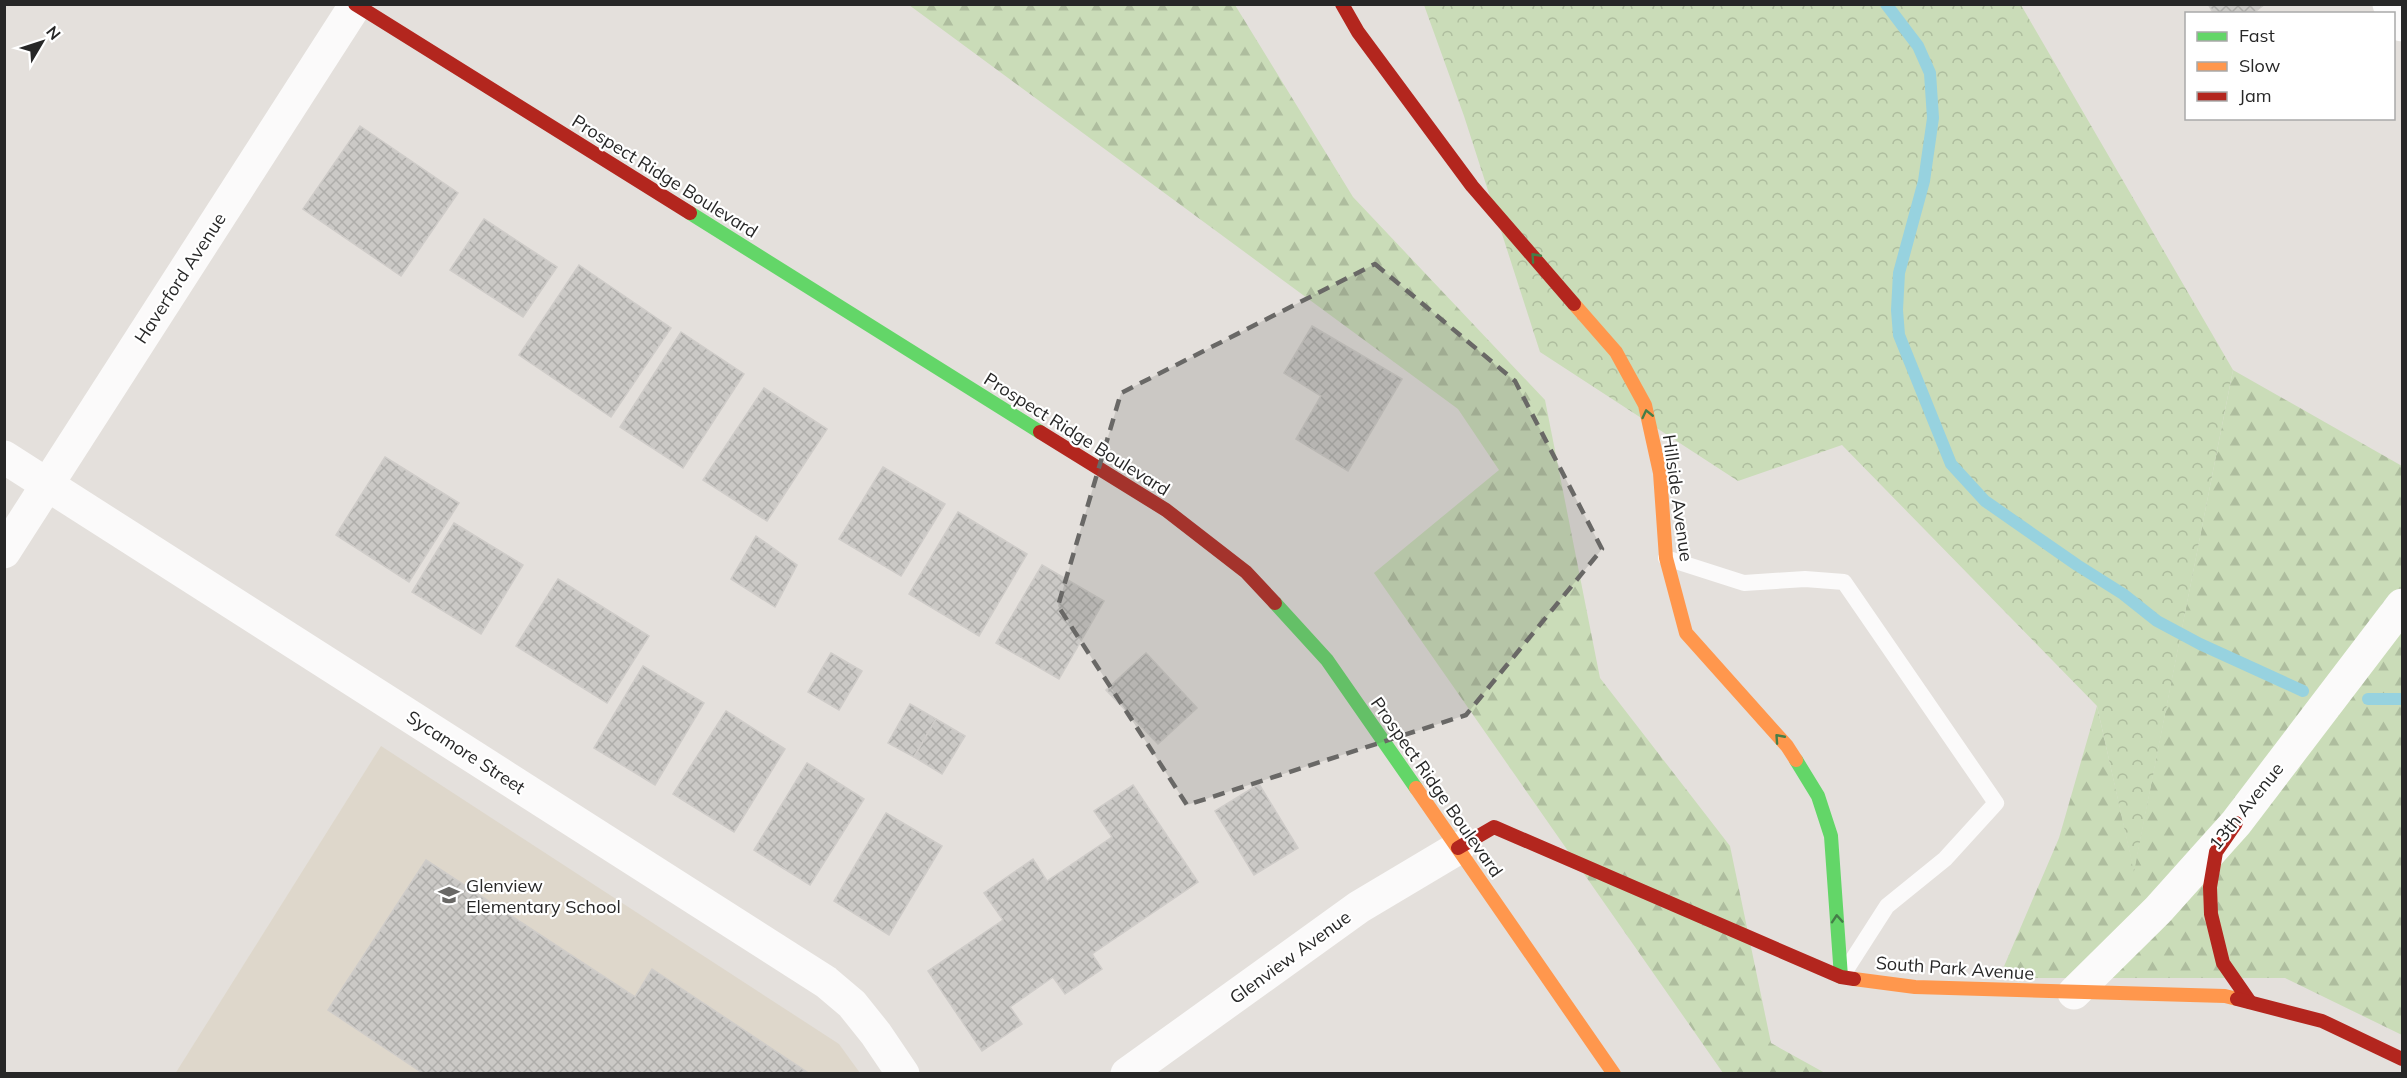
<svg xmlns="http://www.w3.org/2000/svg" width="2407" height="1078" font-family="Mulish,sans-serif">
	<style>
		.education { fill: #ded7cb }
		.forest { fill: url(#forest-firs) }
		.park { fill: url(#park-crowns) }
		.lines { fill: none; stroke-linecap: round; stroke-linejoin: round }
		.stream { stroke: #97d2df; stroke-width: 12 }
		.building { fill: url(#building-cross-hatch); stroke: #cfccc9; stroke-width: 1.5 }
		.lane { stroke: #fbfafa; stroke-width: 16 }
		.street { stroke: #fbfafa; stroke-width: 33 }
		.fast { stroke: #63d668; stroke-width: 14 }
		.slow { stroke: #ff974d; stroke-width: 14 }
		.jam { stroke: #b3261e; stroke-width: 14 }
		.oneway { stroke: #457e48 }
		.marked { fill: #696866; fill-opacity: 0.2; stroke: #696866; stroke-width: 4.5; stroke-dasharray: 12 8; stroke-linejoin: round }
		.labels { text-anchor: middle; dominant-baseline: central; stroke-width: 4.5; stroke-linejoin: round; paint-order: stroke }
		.street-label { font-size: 18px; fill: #272727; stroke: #fff }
		.poi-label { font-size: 18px; fill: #272727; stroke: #fff; text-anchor: start }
	</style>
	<defs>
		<pattern id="forest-firs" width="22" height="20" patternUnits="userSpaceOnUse" patternTransform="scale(1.5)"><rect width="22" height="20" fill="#cadcb8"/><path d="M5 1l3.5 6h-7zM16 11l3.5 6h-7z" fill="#aebd9e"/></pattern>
		<pattern id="park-crowns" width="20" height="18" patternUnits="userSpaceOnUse" patternTransform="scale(1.5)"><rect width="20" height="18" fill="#cadcb8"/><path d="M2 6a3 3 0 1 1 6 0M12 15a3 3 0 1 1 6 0" fill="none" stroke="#aebd9e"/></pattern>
		<pattern id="building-cross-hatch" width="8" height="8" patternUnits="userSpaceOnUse" patternTransform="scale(1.5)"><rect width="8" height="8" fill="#cbc9c6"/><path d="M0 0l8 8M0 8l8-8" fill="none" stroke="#aeadaa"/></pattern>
	</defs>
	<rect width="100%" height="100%" fill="#e4e0dc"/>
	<polygon class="education" points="381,746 839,1044 860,1073 175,1074"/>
	<g class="forest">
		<polygon points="909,5 1235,5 1353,197 1545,400 1600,678 1730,846 1771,1043 1825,1073 1723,1073 1374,573 1499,470 1458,409"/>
		<polygon points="2233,370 2402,466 2402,1035 2285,978 1999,978 2059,838 2097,706 2134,870"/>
	</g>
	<polygon class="park" points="1424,5 2021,5 2233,370 2134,872 2097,706 1842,445 1738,481 1540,352 1464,116"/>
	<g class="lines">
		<g class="stream">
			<polyline points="1886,4 1918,46 1930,73 1933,118 1924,181 1899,273 1897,310 1899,335 1951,464 1985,501 2077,565 2123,594 2157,621 2200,644 2303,691"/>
			<polyline points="2368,699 2402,699"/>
		</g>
	</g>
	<g class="building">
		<polygon points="2208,4 2265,4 2252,14 2214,14"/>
		<polygon points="360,126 458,193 401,276 303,209"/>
		<polygon points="484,219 557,267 523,317 450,270"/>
		<polygon points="579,265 671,328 611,417 519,355"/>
		<polygon points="1312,326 1402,379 1348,471 1296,439 1321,396 1284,373"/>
		<polygon points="681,332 744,374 683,468 620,427"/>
		<polygon points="764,388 827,429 767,521 703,480"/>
		<polygon points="385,457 459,503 409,582 336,535"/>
		<polygon points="883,467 945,504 901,576 839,539"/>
		<polygon points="958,512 1027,554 979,636 909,594"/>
		<polygon points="454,523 523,565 481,634 412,592"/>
		<polygon points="756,536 797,565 775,607 731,579"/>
		<polygon points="1042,565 1104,601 1059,679 996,643"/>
		<polygon points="558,579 649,636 607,703 516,646"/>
		<polygon points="831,653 862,671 839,710 808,692"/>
		<polygon points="1146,653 1197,708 1158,744 1106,690"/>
		<polygon points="643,666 704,703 655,785 594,748"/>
		<polygon points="910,704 936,719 914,757 888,743"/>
		<polygon points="726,711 785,749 734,832 673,794"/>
		<polygon points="936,719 965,736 942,774 914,757"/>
		<polygon points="807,763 864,799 810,885 754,850"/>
		<polygon points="1259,784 1298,848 1254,875 1215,811"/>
		<polygon points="1133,785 1198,882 1092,954 1102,969 1065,994 1053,977 1010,1007 1022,1024 982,1051 928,971 1003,920 984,893 1033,859 1047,881 1112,837 1094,811"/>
		<polygon points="886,813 942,846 889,935 834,901"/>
		<polygon points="426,860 635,997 652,969 810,1074 424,1074 328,1010"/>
	</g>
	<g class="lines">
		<polyline class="lane" points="1666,558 1744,583 1805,579 1844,582 1996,803 1945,859 1887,906 1844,973"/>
		<g class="street">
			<polyline points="2389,4 2402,25"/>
			<polyline points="4,457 826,982 852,1004 876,1034 903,1074"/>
			<polyline points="4,552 356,4"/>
			<polyline points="2074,993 2158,910 2236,823 2402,605"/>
			<polyline points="1127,1074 1359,907 1458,848"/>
		</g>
		<g class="fast">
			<polyline points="690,213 1040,432"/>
			<polyline points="1275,603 1327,660 1416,788"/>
			<polyline points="1796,760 1818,796 1831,836 1841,977"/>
		</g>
		<g class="slow">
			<polyline points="1574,304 1616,352 1645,405 1660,473 1666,558 1686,633 1787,746 1796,760"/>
			<polyline points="1416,788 1614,1074"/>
			<polyline points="1854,979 1915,987 2225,996 2237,999"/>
		</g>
		<g class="jam">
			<polyline points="355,4 690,213"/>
			<polyline points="1342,4 1358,32 1472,186 1574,304"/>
			<polyline points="1040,432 1166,510 1246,572 1275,603"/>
			<polyline points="2236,823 2216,852 2210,887 2211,914 2223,963 2250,1002"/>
			<polyline points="1458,848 1494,827 1841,977 1854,979"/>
			<polyline points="2237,999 2322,1021 2402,1059"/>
		</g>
	</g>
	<defs><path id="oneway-chevron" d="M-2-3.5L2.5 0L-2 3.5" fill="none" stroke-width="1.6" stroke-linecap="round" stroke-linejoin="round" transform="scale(1.5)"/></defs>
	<g class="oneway">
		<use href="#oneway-chevron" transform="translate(1535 257) rotate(-132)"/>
		<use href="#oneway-chevron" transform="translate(1647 414) rotate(-103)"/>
		<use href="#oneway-chevron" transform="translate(1779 738) rotate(-132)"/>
		<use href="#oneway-chevron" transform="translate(1837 919) rotate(-94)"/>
	</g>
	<path class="marked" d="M1375 264 1515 381 1602 549 1466 715 1187 805 1058 606 1121 393Z"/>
	<defs>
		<symbol id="school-bare" viewBox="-9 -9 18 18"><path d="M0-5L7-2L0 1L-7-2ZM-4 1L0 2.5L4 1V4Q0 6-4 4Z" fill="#696866" stroke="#fff" stroke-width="2.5" paint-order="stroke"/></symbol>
	</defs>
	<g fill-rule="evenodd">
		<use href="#school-bare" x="434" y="880" width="30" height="30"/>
	</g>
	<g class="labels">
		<g class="street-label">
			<text transform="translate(665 176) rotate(32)">Prospect Ridge Boulevard</text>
			<text transform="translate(180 278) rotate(-57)">Haverford Avenue</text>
			<text transform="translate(1077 434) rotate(32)">Prospect Ridge Boulevard</text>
			<text transform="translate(1678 498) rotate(82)">Hillside Avenue</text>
			<text transform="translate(466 752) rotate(33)">Sycamore Street</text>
			<text transform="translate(1437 787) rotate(55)">Prospect Ridge Boulevard</text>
			<text transform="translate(2246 806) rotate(-51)">13th Avenue</text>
			<text transform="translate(1290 957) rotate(-36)">Glenview Avenue</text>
			<text transform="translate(1955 968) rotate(4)">South Park Avenue</text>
		</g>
		<g class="poi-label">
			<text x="466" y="885">Glenview<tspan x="466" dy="21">Elementary School</tspan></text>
		</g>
	</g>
	<rect width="2407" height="1078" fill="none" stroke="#272727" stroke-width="12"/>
	<rect x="2185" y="12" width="210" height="108" fill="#ffffff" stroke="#a9a9a9" stroke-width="1.5"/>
	<rect x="2197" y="32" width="30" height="9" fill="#63d668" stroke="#a9a9a9" stroke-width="1.5"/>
	<text x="2239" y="42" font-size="18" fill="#272727">Fast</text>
	<rect x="2197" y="62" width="30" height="9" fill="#ff974d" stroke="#a9a9a9" stroke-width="1.5"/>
	<text x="2239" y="72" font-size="18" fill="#272727">Slow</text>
	<rect x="2197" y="92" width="30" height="9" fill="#b3261e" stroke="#a9a9a9" stroke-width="1.5"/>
	<text x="2239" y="102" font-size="18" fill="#272727">Jam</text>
	<g transform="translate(42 42) rotate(51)" stroke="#ffffff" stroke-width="4.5" paint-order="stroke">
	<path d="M0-4.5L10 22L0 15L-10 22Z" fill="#272727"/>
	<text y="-9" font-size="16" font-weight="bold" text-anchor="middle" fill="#272727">N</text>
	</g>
</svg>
